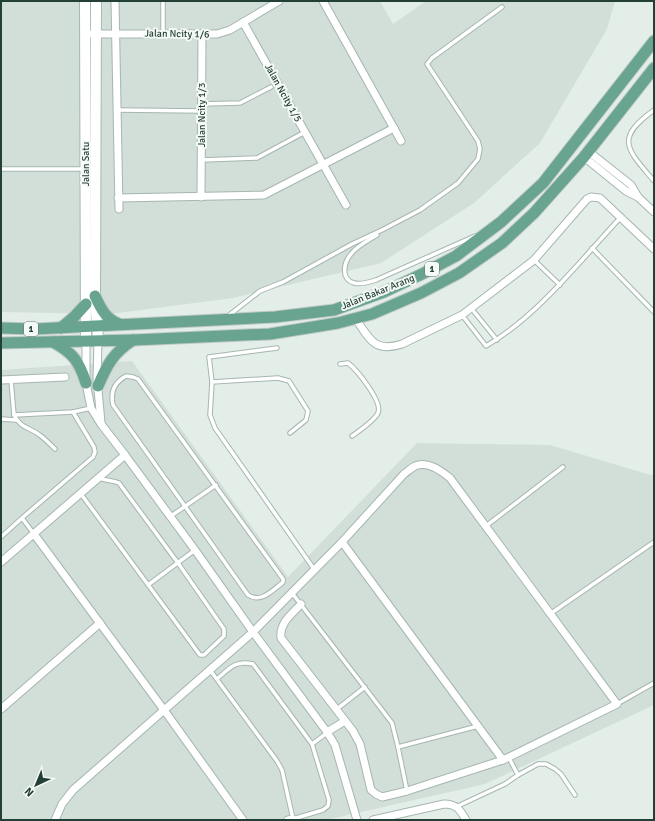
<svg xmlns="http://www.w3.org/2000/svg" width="655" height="821" font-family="Signika,sans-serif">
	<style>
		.built { fill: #d2ded8 }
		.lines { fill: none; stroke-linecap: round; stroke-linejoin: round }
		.lane-casing { stroke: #a6b6b0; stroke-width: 5.5 }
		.street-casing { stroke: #a6b6b0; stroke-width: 9 }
		.secondary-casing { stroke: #a2bab0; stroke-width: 12 }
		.primary-casing { stroke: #c1cac7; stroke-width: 13 }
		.lane { stroke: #fff; stroke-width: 3.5 }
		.street { stroke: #fff; stroke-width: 7 }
		.secondary { stroke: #fff; stroke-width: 10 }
		.primary { stroke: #68a48f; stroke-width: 11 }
		.labels { text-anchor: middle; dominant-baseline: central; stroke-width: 4; stroke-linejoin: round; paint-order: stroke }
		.shield { fill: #f5faf7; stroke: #627870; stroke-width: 1 }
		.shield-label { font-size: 9px; font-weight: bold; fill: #234036 }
		.street-label { font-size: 10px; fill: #234036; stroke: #f5faf7 }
	</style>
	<rect width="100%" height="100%" fill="#e4eee9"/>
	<g class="built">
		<polygon points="1,1 380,1 393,24 426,1 615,1 607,29 540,143 474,203 381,263 233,298 110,314 1,312"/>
		<polygon points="132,361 288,577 417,443 550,445 654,476 654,705 485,784 326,820 1,820 1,370"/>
	</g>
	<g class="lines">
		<defs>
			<g id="lane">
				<polyline points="163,1 163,34"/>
				<polyline points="202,104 240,103 271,87"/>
				<polyline points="118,110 201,111"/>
				<path d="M654 110C614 139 627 149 654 181"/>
				<polyline points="202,160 257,158 305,132"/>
				<polyline points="1,169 84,169"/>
				<path d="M377 235C369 240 357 246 351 254 344 262 340 279 354 283 361 285 370 282 376 280L475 236"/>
				<polyline points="592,248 654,312"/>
				<polyline points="534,260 560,285"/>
				<polyline points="471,308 497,340"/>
				<path d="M462 315 486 346C505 335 521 322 537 307 567 279 593 247 621 217"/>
				<polyline points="228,316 260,291 283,282 352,244 384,229 420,210 458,183 478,159 480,149 478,141 427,64 432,58 502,7"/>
				<path d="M340 364 348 363C357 370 383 402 378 413 374 421 359 431 352 436"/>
				<path d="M126 376 133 377 138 379 283 579V582L281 584C270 592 261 603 248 595L113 405C110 392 115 382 126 376Z"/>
				<path d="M11 380 14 415C21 429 30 427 41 436 46 440 51 445 55 449"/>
				<polyline points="212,382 209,357 277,348"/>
				<polyline points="14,415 73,412 91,408"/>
				<polyline points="1,419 16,420"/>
				<polyline points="290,433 306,420 308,411 289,381 278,378 212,382 210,415 215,428 314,569"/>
				<path d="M81 494 200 655H204L224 636V629L178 563 119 483C112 480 106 481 99 478"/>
				<polyline points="171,516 216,485"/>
				<polyline points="486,526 563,467"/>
				<polyline points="34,534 22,518 93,457 95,452 94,447 73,412"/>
				<polyline points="1,537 22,518"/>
				<polyline points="148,585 195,550"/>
				<polyline points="292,593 392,723 398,747 407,791"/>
				<polyline points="550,614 654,542"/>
				<path d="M210 670 277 761 282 770 293 819 323 810 328 806 329 800 312 744 253 664C235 660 230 668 217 679"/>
				<polyline points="617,704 654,683"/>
				<polyline points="337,709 365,687"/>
				<polyline points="312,744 327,733"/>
				<polyline points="398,747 478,726"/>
				<polyline points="509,758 518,775"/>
				<polyline points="458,806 505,784 518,775 538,764 546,764 555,769 561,774 575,795"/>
			</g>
			<g id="street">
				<polyline points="115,1 119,209"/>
				<polyline points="323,1 401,141"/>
				<polyline points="243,22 346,205"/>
				<polyline points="92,34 217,34 230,30 279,1"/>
				<polyline points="588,151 631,185 638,197 654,212"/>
				<polyline points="584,157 626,191 638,197"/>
				<polyline points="201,197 202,34"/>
				<polyline points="118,198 264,195 394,128"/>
				<path d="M355 318C370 339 374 353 402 344L462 315 534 260 587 199 591 197 600 198 654 249"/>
				<polyline points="86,341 86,383 91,408 101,424 125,455 195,550 253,632 327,732 335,745 357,820"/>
				<polyline points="98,341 97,378 101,423"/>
				<polyline points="1,380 65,377"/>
				<polyline points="34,534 164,710 243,820"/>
				<polyline points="342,542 503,760"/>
				<polyline points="1,562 125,455"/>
				<polyline points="1,709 100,623"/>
				<polyline points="327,732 345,721"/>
				<path d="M55 820 62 804 73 790 253 632 342 542 404 474C407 472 411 468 415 466 428 461 440 470 450 478L617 704 503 760 407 791 382 797 376 794 371 790 360 744 353 731 281 638C279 623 292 614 301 604"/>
				<polyline points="288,820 293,819"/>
				<path d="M373 820 444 804C457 804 460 810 466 820"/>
			</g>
			<g id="secondary">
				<polyline points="85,1 86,341"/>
				<polyline points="96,1 95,296 98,341"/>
			</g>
			<g id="primary">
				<path d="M95 296C101 309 106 319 119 324"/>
				<polyline points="1,328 35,329 275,317 334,310 384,292 422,274 456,256 501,222 543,183 654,41"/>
				<polyline points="61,328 74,317 86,304"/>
				<path d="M53 342C73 353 79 361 86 383"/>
				<polyline points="1,343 134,340 270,334 338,323 372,314 421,293 459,273 502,243 534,213 584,157 654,68"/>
				<path d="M98 386C107 365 113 353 133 340"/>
			</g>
		</defs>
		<use href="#lane" class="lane-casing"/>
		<use href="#street" class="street-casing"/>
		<use href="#secondary" class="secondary-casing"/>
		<use href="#primary" class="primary-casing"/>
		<use href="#lane" class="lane"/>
		<use href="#street" class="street"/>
		<use href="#secondary" class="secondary"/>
		<use href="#primary" class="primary"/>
	</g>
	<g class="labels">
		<g class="shield">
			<rect x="425" y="262" width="14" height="14" rx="3"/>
			<rect x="24" y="322" width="14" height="14" rx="3"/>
		</g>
		<g class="shield-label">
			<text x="432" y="269">1</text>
			<text x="31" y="329">1</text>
		</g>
		<g class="street-label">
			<text transform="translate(177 34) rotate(1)">Jalan Ncity 1/6</text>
			<text transform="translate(283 93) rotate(61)">Jalan Ncity 1/5</text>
			<text transform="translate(202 115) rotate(-90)">Jalan Ncity 1/3</text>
			<text transform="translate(86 164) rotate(-90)">Jalan Satu</text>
			<text transform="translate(378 292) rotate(-22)">Jalan Bakar Arang</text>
		</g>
	</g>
	<rect width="655" height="821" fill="none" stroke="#234036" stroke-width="4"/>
	<g transform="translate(36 785) rotate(224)" stroke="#f5faf7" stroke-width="3" paint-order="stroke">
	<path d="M0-3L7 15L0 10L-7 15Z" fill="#234036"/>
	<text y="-6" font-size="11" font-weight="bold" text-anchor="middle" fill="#234036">N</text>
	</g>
</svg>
